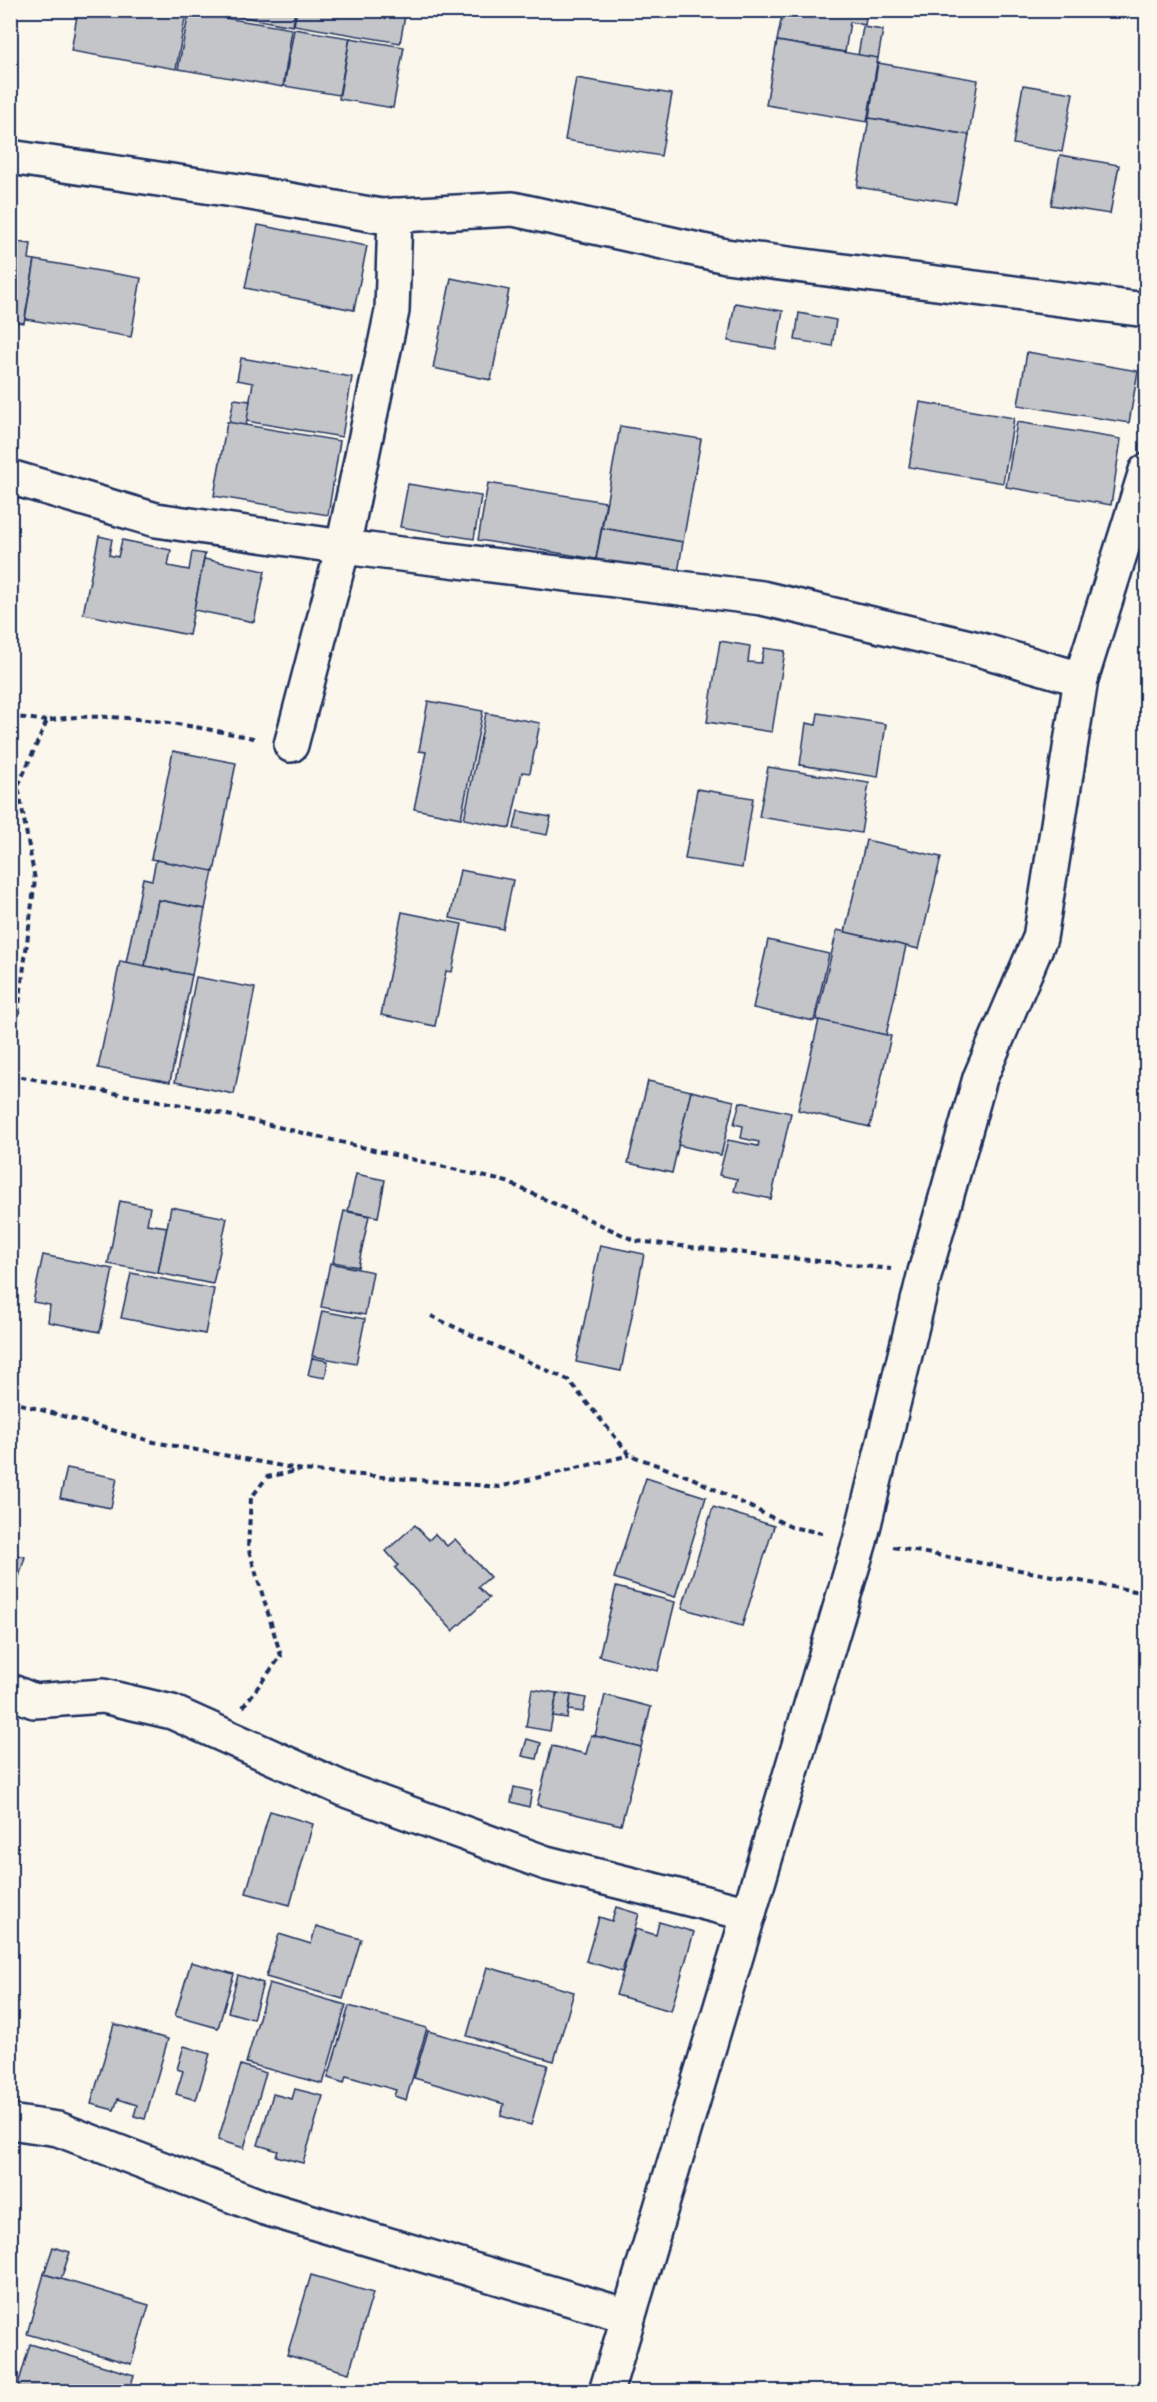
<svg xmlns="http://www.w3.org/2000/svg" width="1157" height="2402" font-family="Mynerve,sans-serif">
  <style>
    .building { fill: #c3c5c9; stroke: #1b2f5e; stroke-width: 1.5 }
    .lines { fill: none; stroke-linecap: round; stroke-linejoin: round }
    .minor-casing { stroke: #1b2f5e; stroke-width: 38 }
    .path { stroke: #1b2f5e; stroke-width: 4; stroke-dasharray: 6 4.5; stroke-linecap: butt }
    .minor { stroke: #fbf7ec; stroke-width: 33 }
  </style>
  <rect width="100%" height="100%" fill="#fbf7ec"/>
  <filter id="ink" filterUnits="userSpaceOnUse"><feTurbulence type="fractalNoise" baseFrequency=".0167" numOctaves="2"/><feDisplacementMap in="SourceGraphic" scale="12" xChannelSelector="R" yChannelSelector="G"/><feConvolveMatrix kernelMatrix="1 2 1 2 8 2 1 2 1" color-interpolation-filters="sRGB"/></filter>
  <g filter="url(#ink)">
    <g class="building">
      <path d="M78 10H169L186 13 176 69 71 51Z"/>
      <path d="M202 10H295L293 26Z"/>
      <path d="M297 10H406L400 43 294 25Z"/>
      <path d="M783 10H867L865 25 850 22 845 52 777 41Z"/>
      <path d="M189 12 292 29 283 87 178 69Z"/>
      <path d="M863 27 883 30 878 58 858 55Z"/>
      <path d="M294 29 350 38 339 95 284 86Z"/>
      <path d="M350 38 404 47 393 108 339 99Z"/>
      <path d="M777 41 878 58 867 122 766 105Z"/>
      <path d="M878 63 978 80 969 135 869 118Z"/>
      <path d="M576 78 672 94 661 156 565 140Z"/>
      <path d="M1023 85 1073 93 1062 152 1013 144Z"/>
      <path d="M869 118 969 135 956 203 857 187Z"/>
      <path d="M1060 155 1119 165 1110 214 1051 205Z"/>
      <path d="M258 225 367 246 354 310 245 288Z"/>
      <path d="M10 241 31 244 29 259 35 260 24 323 10 321Z"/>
      <path d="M35 260 141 278 131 337 25 319Z"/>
      <path d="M451 278 509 290 491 380 433 368Z"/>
      <path d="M735 303 783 311 776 349 728 341Z"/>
      <path d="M799 313 836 320 832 346 795 340Z"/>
      <path d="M1027 352 1138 371 1129 423 1018 405Z"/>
      <path d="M241 358 352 377 342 437 246 421 253 383 237 380Z"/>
      <path d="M234 399 250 401 246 426 229 423Z"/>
      <path d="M920 402 1014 418 1003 483 909 467Z"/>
      <path d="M227 422 340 441 328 515 214 496Z"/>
      <path d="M1017 422 1121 439 1111 505 1006 487Z"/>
      <path d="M620 426 701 439 683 542 602 528Z"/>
      <path d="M488 483 606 502 596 559 478 540Z"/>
      <path d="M408 484 481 496 474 539 400 527Z"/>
      <path d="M602 528 683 542 678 573 596 559Z"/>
      <path d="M99 536 112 539 109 555 118 557 122 540 171 550 168 566 189 570 192 552 205 554 189 635 83 614Z"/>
      <path d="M204 559 265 571 254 622 194 610Z"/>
      <path d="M720 641 750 646 748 662 761 663 764 648 785 651 772 732 707 722Z"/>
      <path d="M428 701 483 711 461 818 414 809 426 752 419 751Z"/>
      <path d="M486 713 540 723 530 773 522 772 510 828 464 819Z"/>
      <path d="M818 713 886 724 878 777 800 765 806 723 816 725Z"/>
      <path d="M173 751 236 763 214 872 151 859Z"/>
      <path d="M768 767 869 783 861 833 759 817Z"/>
      <path d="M697 789 753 798 742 868 685 859Z"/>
      <path d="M518 811 551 817 547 835 514 829Z"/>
      <path d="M866 840 941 857 919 949 845 932Z"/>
      <path d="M156 860 213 871 205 909 158 900 145 966 126 963 143 878 152 880Z"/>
      <path d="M460 870 513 880 503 929 450 918Z"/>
      <path d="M158 900 205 909 192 975 145 966Z"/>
      <path d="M402 912 462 924 452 972 446 971 435 1026 381 1015Z"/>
      <path d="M837 930 906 946 886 1035 816 1020Z"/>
      <path d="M768 940 829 954 814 1021 753 1008Z"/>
      <path d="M120 961 192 975 170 1082 98 1068Z"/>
      <path d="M196 977 255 988 234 1094 175 1082Z"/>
      <path d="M819 1020 891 1036 870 1127 798 1110Z"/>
      <path d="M648 1081 691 1091 672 1173 628 1163Z"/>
      <path d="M691 1091 734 1101 721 1155 678 1145Z"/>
      <path d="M740 1102 791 1113 771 1199 734 1191 737 1179 719 1175 728 1140 758 1146 759 1142 741 1138 743 1126 734 1124Z"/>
      <path d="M356 1174 385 1180 378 1217 348 1211Z"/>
      <path d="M120 1201 150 1207 147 1224 167 1227 158 1273 108 1264Z"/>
      <path d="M171 1207 227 1218 213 1284 158 1273Z"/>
      <path d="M344 1211 369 1216 358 1267 333 1262Z"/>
      <path d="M600 1245 644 1254 621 1371 576 1362Z"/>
      <path d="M43 1255 113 1269 100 1332 48 1322 50 1305 33 1302Z"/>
      <path d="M330 1263 373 1272 365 1315 321 1307Z"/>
      <path d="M131 1273 214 1289 205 1334 121 1318Z"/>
      <path d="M322 1311 365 1319 356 1364 312 1356Z"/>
      <path d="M312 1358 328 1361 325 1378 308 1375Z"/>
      <path d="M67 1468 117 1478 111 1508 60 1498Z"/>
      <path d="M646 1478 706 1497 675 1597 614 1578Z"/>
      <path d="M713 1507 774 1526 742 1626 682 1608Z"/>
      <path d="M415 1525 429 1540 435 1534 447 1546 455 1539 490 1577 478 1587 489 1598 453 1631 395 1568 398 1565 386 1551Z"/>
      <path d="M10 1553 25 1557 10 1607Z"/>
      <path d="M616 1587 675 1602 658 1671 599 1656Z"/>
      <path d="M532 1689 557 1693 550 1731 526 1727Z"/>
      <path d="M557 1693 571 1695 567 1718 553 1716Z"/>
      <path d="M571 1695 586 1698 583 1712 569 1710Z"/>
      <path d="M605 1695 651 1707 641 1747 595 1736Z"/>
      <path d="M591 1735 641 1747 621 1825 537 1805 552 1746 586 1754Z"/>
      <path d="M527 1739 541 1743 537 1759 522 1756Z"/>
      <path d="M514 1787 532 1791 529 1807 511 1802Z"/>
      <path d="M270 1811 313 1824 290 1905 246 1893Z"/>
      <path d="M616 1907 639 1914 622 1972 586 1961 599 1917 612 1921Z"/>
      <path d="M659 1922 694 1932 671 2011 616 1995 636 1929 656 1935Z"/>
      <path d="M316 1926 361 1939 343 1999 266 1977 279 1934 311 1944Z"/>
      <path d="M191 1962 234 1974 218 2028 175 2016Z"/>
      <path d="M487 1967 574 1992 554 2061 467 2036Z"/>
      <path d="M238 1975 263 1983 253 2019 228 2012Z"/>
      <path d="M269 1983 346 2005 323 2084 246 2063Z"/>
      <path d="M349 2006 427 2028 406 2100 394 2096 396 2090 346 2076 344 2083 328 2078Z"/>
      <path d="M114 2024 168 2039 145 2119 134 2116 137 2105 118 2099 114 2110 91 2104Z"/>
      <path d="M428 2031 548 2065 531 2125 501 2116 504 2104 414 2078Z"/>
      <path d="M184 2046 210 2054 196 2100 176 2094 183 2071 177 2069Z"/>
      <path d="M241 2065 266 2073 244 2148 218 2140Z"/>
      <path d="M295 2089 323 2096 303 2163 276 2156 278 2151 258 2145 273 2094 292 2099Z"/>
      <path d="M53 2247 70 2252 61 2279 44 2274Z"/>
      <path d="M44 2274 149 2305 131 2364 27 2334Z"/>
      <path d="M311 2275 373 2293 349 2373 287 2355Z"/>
      <path d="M30 2344 134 2375 129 2392H16Z"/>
    </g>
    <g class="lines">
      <g class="minor-casing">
        <g id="minor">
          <path d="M10 157 239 191 381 216 513 209 726 256 1146 310"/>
          <path d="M10 477 156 520 343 547 762 598 978 649 1081 679"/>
          <path d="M291 745 343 547 392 311 395 215"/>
          <path d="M10 1691 34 1701 103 1696 172 1712 348 1791 546 1863 749 1914"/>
          <path d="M10 2122 58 2129 265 2208 628 2316"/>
          <path d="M606 2392 860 1541 925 1272 980 1078 1040 938 1081 679 1146 471"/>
        </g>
      </g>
      <g class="path">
        <path d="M10 716 47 721"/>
        <path d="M10 1075 199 1108 507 1182 636 1241 891 1269"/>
        <path d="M10 1076 35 880 18 786 47 721C105 708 198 727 258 739"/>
        <path d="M431 1316 568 1380 630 1455 692 1478 791 1527 827 1534"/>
        <path d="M10 1401 154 1442 303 1470 499 1487 630 1455"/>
        <path d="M893 1547 1146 1593"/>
        <path d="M243 1707 281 1656 248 1547 251 1498 267 1477 301 1470"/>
      </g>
      <use href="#minor" class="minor"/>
    </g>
  </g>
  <rect width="1157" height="2402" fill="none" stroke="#fbf7ec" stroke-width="36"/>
  <rect x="18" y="18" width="1121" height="2366" fill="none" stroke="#1b2f5e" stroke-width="2" filter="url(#ink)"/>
</svg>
